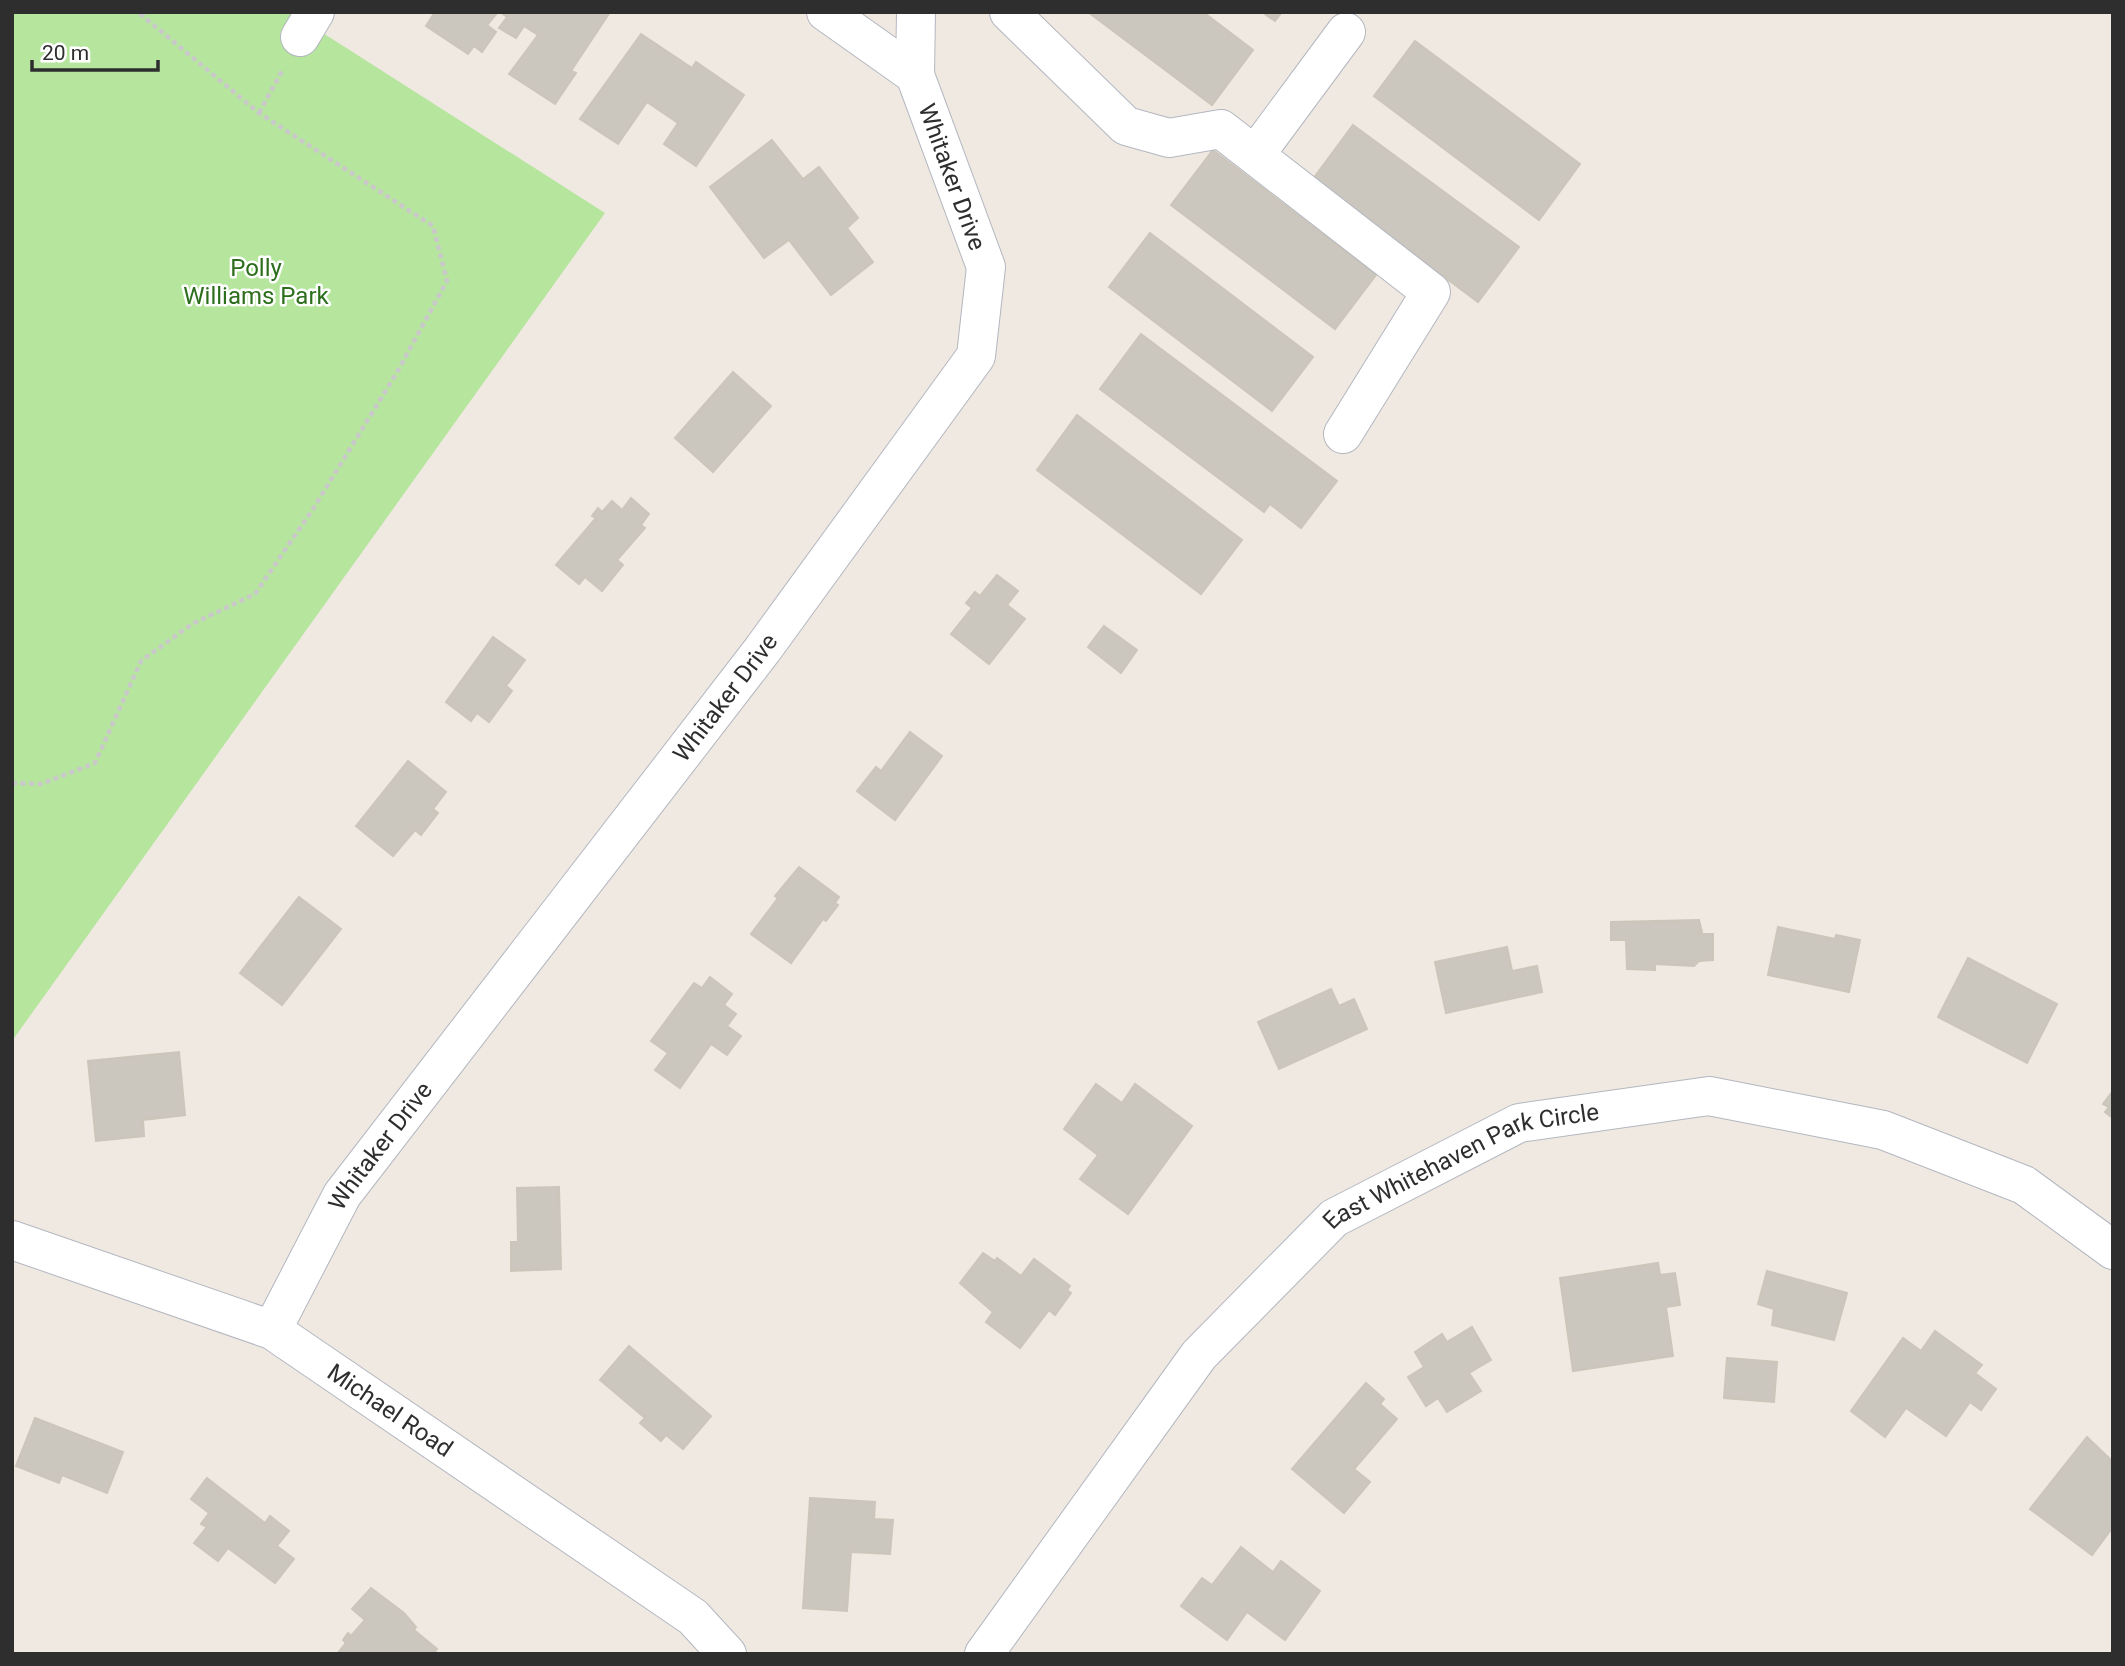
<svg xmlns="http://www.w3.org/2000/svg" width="2125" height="1666" font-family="Roboto,sans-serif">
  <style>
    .green { fill: #b6e59e }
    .building { fill: #cbc7bf; stroke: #cbc5ba; stroke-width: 2 }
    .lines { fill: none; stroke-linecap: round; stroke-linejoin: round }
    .minor-casing { stroke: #b4b7c1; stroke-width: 40 }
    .path { stroke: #c9c9c9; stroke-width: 4.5; stroke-dasharray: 5 3.5; stroke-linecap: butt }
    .minor { stroke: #fff; stroke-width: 38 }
    .labels { text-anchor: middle; stroke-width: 5; stroke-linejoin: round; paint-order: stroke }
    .street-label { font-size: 24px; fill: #2e2e2e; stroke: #fff }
    .park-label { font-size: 24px; fill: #2c6e1b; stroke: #fff }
  </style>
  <rect width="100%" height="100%" fill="#efe9e1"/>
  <path class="green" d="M12 12H290L605 213 12 1041Z"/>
  <g class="building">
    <path d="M435 12H498L487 25 496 32 482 52 474 46 468 54 426 26Z"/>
    <path d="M500 12H610L571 71 576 73 555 104 509 74 538 35 524 26 516 38 499 28 507 17Z"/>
    <path d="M1088 12H1203L1253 50 1212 105Z"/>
    <path d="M1262 12H1282L1275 21Z"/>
    <path d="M641 34 692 68 696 62 744 95 696 166 664 144 678 123 647 102 618 144 580 119Z"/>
    <path d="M1415 41 1580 164 1539 220 1374 96Z"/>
    <path d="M1353 125 1519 247 1478 302 1313 179Z"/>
    <path d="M772 140 803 179 819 167 858 218 847 228 873 262 831 295 789 240 764 258 710 187Z"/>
    <path d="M1213 150 1376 275 1335 329 1171 205Z"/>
    <path d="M1150 233 1313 357 1272 411 1109 287Z"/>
    <path d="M1141 334 1337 481 1301 528 1270 504 1264 512 1100 389Z"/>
    <path d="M733 372 771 406 713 472 675 438Z"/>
    <path d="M1077 415 1242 540 1201 594 1037 470Z"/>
    <path d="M631 498 649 514 641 525 645 528 617 560 623 565 602 591 585 577 579 584 556 565 596 518 592 516 598 508 602 512 612 501 622 510Z"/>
    <path d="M997 575 1018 591 1007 605 1025 619 989 664 951 634 972 608 966 603 975 592 980 596Z"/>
    <path d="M1104 626 1137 650 1121 673 1088 647Z"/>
    <path d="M493 637 525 660 506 686 512 691 489 722 477 713 471 721 446 702Z"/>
    <path d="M910 732 942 756 895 820 857 791 876 767 881 771Z"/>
    <path d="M408 761 446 792 433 809 438 813 421 835 415 830 393 856 356 826Z"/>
    <path d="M799 867 839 897 835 903 838 905 826 921 823 919 791 963 751 934 778 898 775 896Z"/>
    <path d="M299 897 341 929 282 1005 240 973Z"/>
    <path d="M1699 920 1702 932 1698 934H1713V960L1699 961 1694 966 1655 964V970L1627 969 1626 940H1611V922Z"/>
    <path d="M1778 927 1835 939 1836 935 1860 940 1849 992 1768 975Z"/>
    <path d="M1507 947 1512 971 1537 966 1542 992 1446 1013 1435 962Z"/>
    <path d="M1968 958 2057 1004 2027 1063 1938 1017Z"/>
    <path d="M710 977 732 994 724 1005 736 1014 727 1026 741 1036 727 1055 711 1044 680 1088 655 1070 668 1053 651 1041 694 983 702 988Z"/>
    <path d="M1331 989 1339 1006 1354 999 1367 1029 1279 1069 1258 1022Z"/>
    <path d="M179 1052 185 1115 143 1120 144 1136 96 1141 88 1061Z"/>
    <path d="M1096 1084 1122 1103 1135 1084 1192 1126 1128 1214 1080 1179 1098 1155 1064 1129Z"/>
    <path d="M2113 1091V1118L2105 1112 2109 1107 2103 1104Z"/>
    <path d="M559 1187 561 1269 511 1271V1242H518L517 1188Z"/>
    <path d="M983 1253 995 1261 997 1258 1021 1276 1034 1259 1070 1286 1067 1290 1071 1293 1055 1315 1049 1310 1020 1348 986 1322 993 1312 960 1283Z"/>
    <path d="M1658 1263 1660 1275 1675 1273 1680 1305 1666 1307 1673 1356 1573 1371 1560 1278Z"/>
    <path d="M1767 1271 1847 1293 1834 1340 1772 1325 1774 1309 1758 1304Z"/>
    <path d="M1472 1327 1491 1360 1469 1373 1481 1391 1447 1412 1438 1398 1426 1406 1408 1377 1424 1367 1415 1352 1442 1334 1447 1342Z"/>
    <path d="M1935 1331 1982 1365 1975 1373 1996 1389 1981 1410 1970 1402 1946 1436 1906 1408 1885 1437 1851 1411 1903 1338 1921 1351Z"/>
    <path d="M629 1346 711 1416 683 1449 666 1435 661 1441 640 1423 645 1418 600 1380Z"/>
    <path d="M1727 1358 1777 1362 1774 1402 1724 1398Z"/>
    <path d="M1366 1383 1384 1399 1380 1404 1397 1419 1354 1469 1370 1482 1344 1513 1292 1469Z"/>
    <path d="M35 1418 123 1452 107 1493 62 1475 59 1483 16 1466Z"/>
    <path d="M2087 1437 2113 1462V1527L2092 1555 2030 1509Z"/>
    <path d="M207 1478 265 1523 270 1516 289 1531 277 1546 294 1559 275 1583 228 1548 218 1561 194 1543 207 1527 201 1524 209 1513 191 1499Z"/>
    <path d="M810 1498 875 1502 874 1519 893 1520 890 1554 851 1552 847 1611 803 1608Z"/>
    <path d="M1241 1547 1273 1572 1281 1561 1320 1591 1285 1640 1247 1612 1227 1640 1181 1606 1202 1578 1212 1585Z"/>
    <path d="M371 1588 404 1613 416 1627 414 1630 437 1649 433 1654H337L346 1643 343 1640 348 1633 351 1636 365 1620 352 1609Z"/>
  </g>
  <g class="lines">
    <g class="minor-casing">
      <g id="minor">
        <path d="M826 12 915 75"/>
        <path d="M1009 12 1126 126 1169 138 1221 129 1431 292 1343 434"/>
        <path d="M300 37 315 12"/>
        <path d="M1255 155 1346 32"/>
        <path id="s1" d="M12 1240 272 1330 693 1617 727 1654"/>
        <path id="s2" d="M272 1330 342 1195 763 649 976 356 986 267 915 75 916 12"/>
        <path id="s3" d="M984 1654 1199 1355 1334 1218 1519 1123 1709 1096 1883 1130 2024 1185 2113 1250"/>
      </g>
    </g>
    <g class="path">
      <path d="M259 113 282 71"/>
      <path d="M12 783 41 784 95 763 141 661 192 624 255 594 313 509 396 374 447 281 433 226 259 113 138 12"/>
    </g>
    <use href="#minor" class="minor"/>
  </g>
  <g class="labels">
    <g class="street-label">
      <text transform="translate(952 177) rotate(70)" y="8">Whitaker Drive</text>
      <text dy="8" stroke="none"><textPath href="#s2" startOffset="780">Whitaker Drive</textPath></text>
      <text dy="8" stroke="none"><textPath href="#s2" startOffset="214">Whitaker Drive</textPath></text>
      <text dy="8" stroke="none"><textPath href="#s3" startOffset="700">East Whitehaven Park Circle</textPath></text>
      <text dy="8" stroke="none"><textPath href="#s1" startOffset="418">Michael Road</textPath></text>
    </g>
    <g class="park-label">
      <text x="256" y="276">Polly<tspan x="256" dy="28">Williams Park</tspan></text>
    </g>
  </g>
  <rect width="2125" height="1666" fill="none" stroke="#2e2e2e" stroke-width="28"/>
  <path d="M32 60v10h126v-10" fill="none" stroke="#2e2e2e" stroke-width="3.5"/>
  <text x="42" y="60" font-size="21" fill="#2e2e2e" stroke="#ffffff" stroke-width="5" paint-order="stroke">20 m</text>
</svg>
